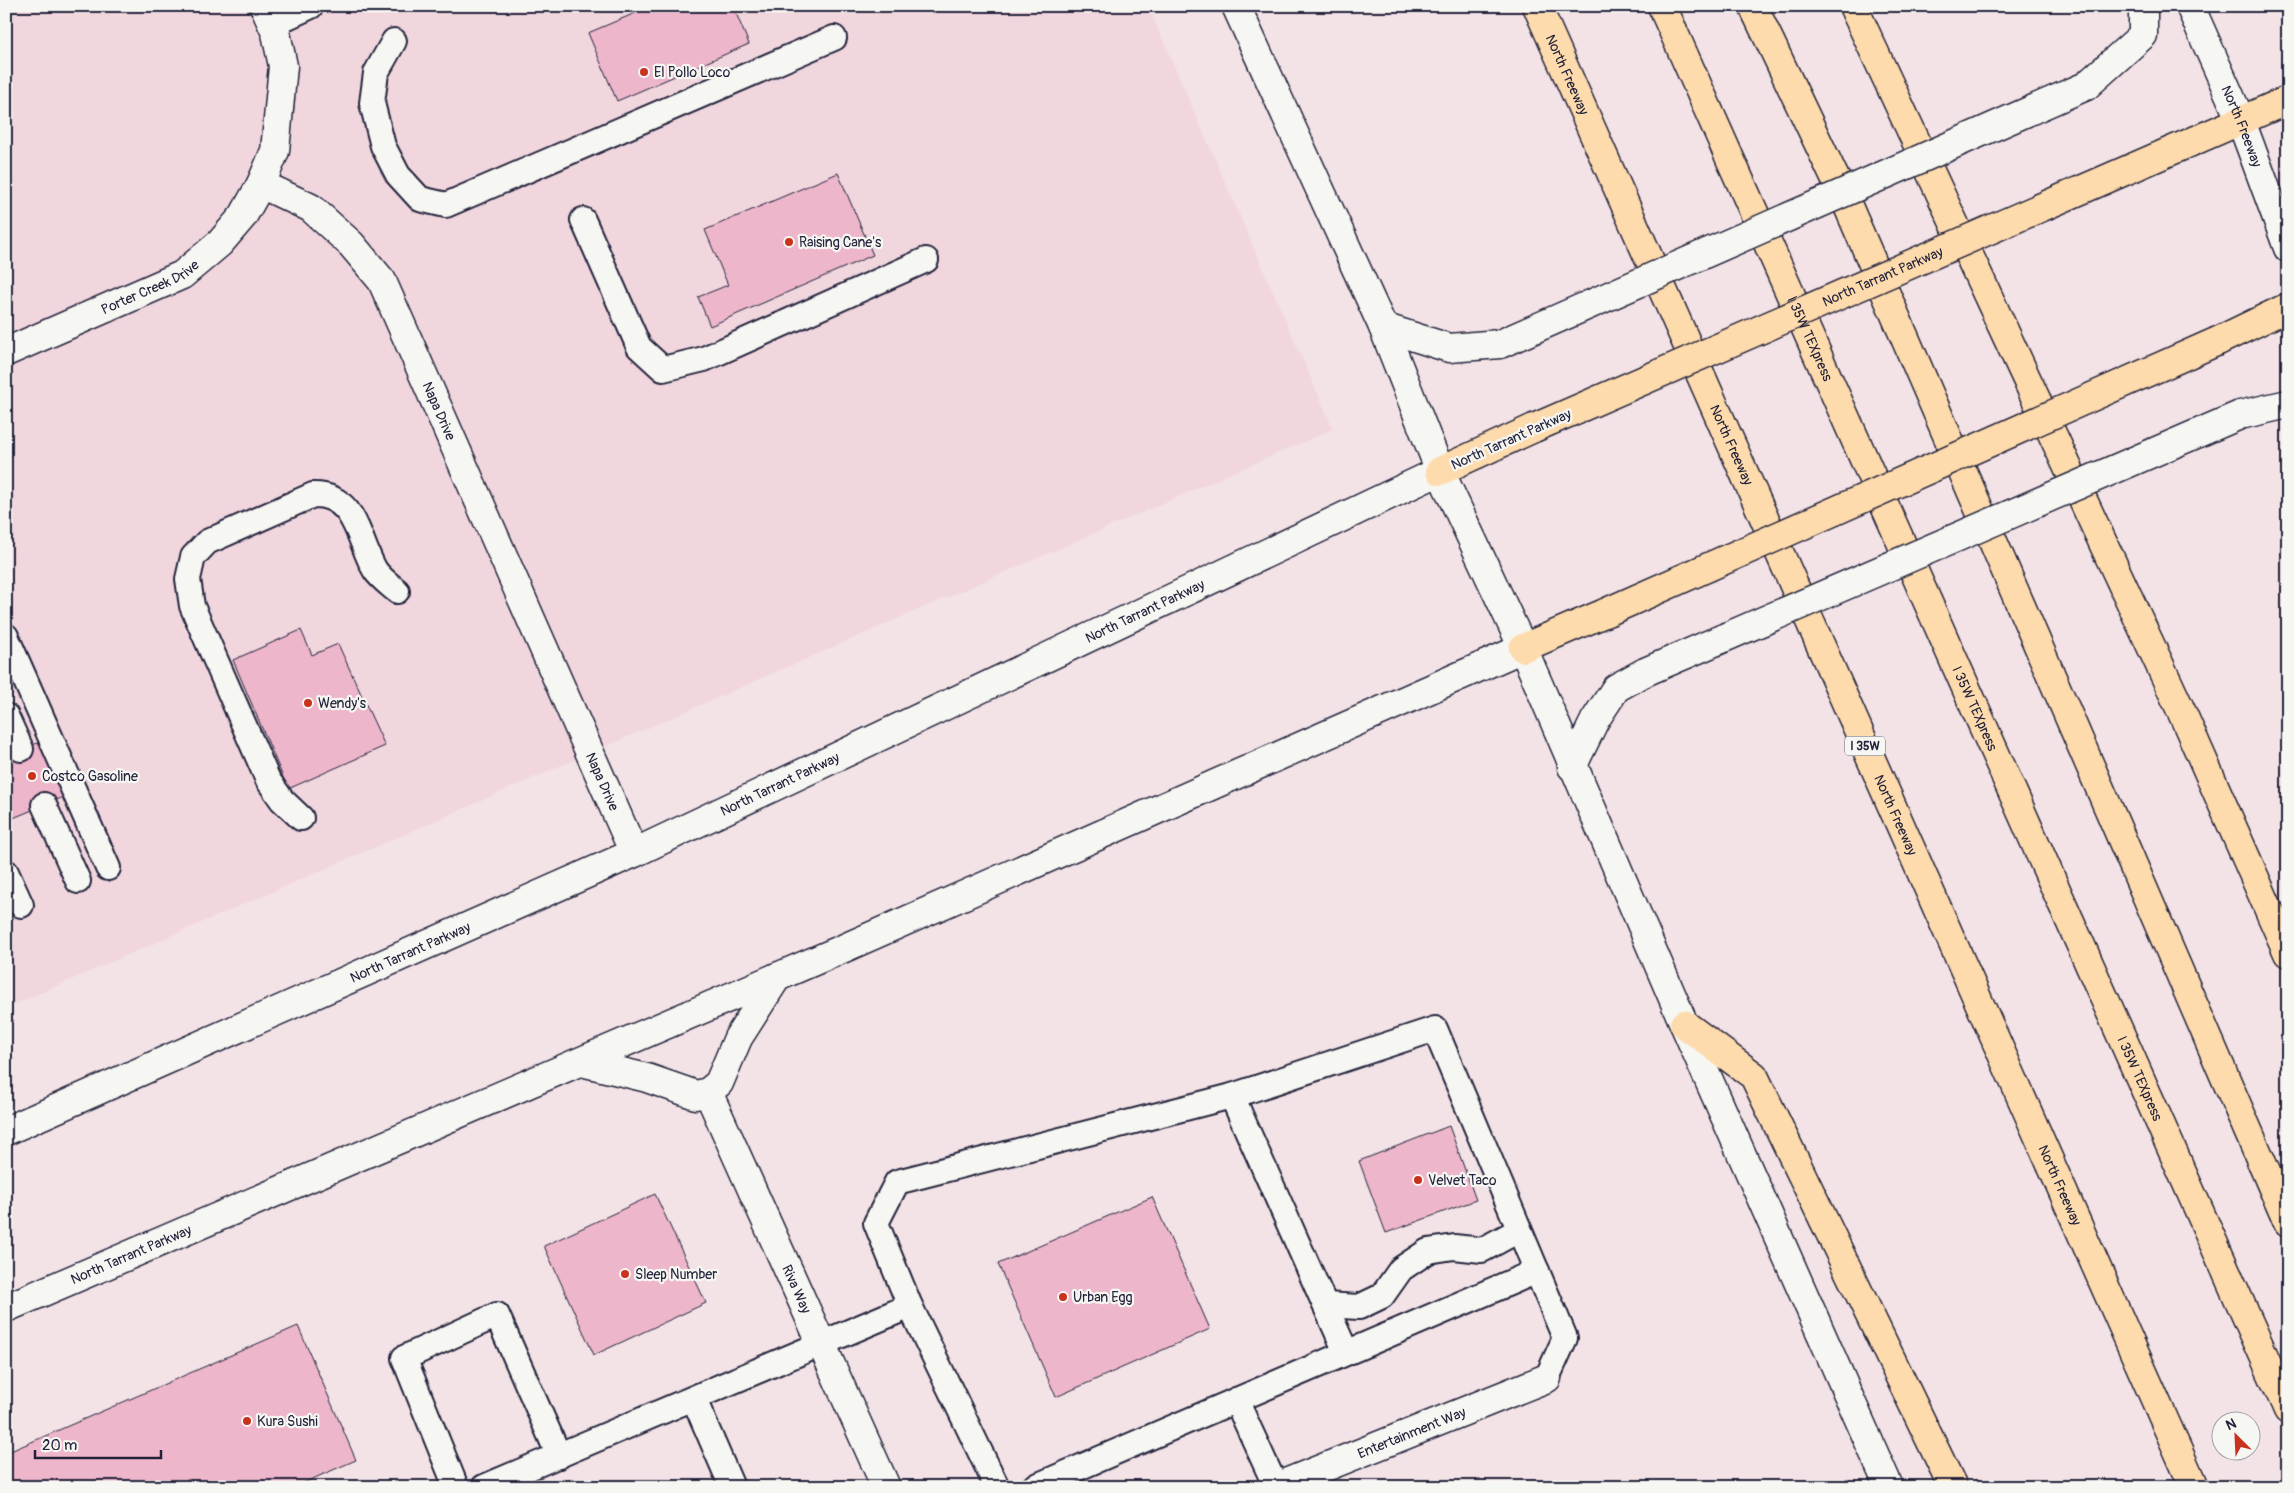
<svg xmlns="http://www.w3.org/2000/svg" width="2294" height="1493" font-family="Pangolin,sans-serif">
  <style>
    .built { fill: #f1d6de }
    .building { fill: #edb6cb; stroke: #22223b }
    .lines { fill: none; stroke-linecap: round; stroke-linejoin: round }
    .service-casing { stroke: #22223b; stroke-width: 28 }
    .minor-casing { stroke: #22223b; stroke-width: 31 }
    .secondary-casing { stroke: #22223b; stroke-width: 31 }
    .primary-casing { stroke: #22223b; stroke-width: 31 }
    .motorway-casing { stroke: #22223b; stroke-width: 31 }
    .service { stroke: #f6f6f2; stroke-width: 24 }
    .minor { stroke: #f6f6f2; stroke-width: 28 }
    .secondary { stroke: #f6f6f2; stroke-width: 28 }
    .primary { stroke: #fedbac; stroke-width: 28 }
    .motorway { stroke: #fedbac; stroke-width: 28 }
    .secondary-bridge-casing { stroke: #22223b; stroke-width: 31; stroke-linecap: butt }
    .primary-bridge-casing { stroke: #22223b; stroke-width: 31; stroke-linecap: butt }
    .secondary-bridge { stroke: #f6f6f2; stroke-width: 28 }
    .primary-bridge { stroke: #fedbac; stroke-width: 28 }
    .poi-dot { fill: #c8321e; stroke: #f6f6f2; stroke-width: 2 }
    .labels { text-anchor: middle; stroke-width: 4.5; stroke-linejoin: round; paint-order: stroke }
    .shield { fill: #f6f6f2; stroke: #626272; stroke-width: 1 }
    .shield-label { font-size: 12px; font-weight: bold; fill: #22223b }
    .poi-label { font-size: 14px; fill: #22223b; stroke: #f6f6f2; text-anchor: start }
    .street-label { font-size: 14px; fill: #22223b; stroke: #f6f6f2 }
  </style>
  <rect width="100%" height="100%" fill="#f3e3e6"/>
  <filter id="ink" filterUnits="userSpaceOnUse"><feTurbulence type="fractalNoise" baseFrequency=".02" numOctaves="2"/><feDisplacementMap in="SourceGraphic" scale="10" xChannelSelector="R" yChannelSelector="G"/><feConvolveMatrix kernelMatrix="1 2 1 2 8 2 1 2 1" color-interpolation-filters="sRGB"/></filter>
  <g filter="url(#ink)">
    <path class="built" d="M6 6H1148L1333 429 6 1008Z"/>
    <g class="building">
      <path d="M652 6H733L749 44 617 101 588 33Z"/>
      <path d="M838 173 873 255 710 326 698 297 728 285 705 230Z"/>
      <path d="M301 630 312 655 338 644 385 746 288 789 233 660Z"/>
      <path d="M42 741 66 796 6 821V756Z"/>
      <path d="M1449 1126 1476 1200 1386 1233 1359 1161Z"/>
      <path d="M655 1194 706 1303 594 1355 544 1246Z"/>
      <path d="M1152 1197 1210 1329 1056 1397 998 1264Z"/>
      <path d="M298 1326 356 1460 294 1487H6V1453Z"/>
    </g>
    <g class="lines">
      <g class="service-casing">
        <g id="service">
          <path d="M272 24 311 6"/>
          <path d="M394 41 376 73 372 103 383 146 398 175 420 199 446 205 834 38"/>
          <path d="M583 220 639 347 663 369 704 359 926 260"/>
          <path d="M6 636 108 868"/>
          <path d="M6 716 21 749"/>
          <path d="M44 805 78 881"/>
          <path d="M301 818 282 800 268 780 192 606 188 579 193 557 207 542 313 495C356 494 358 541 375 570 380 578 390 585 397 591"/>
          <path d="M6 872 21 905"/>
          <path d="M1232 1096 1346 1352"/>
          <path d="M1325 1305 1359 1307 1382 1296 1401 1269 1428 1251 1454 1247 1482 1250 1519 1230"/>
          <path d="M694 1399 732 1487"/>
          <path d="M1236 1400 1276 1487"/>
          <path d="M456 1487 404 1358 497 1315 559 1456"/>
          <path d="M484 1487 910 1306"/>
          <path d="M997 1487 910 1306 876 1223 897 1182 1232 1096 1435 1029 1565 1338 1547 1378"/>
          <path d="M1034 1487 1537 1271"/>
        </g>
      </g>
      <g class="minor-casing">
        <g id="minor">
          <path id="s1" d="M264 6 276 33 283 66 275 151 261 184 311 208 351 244 382 281 634 853"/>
          <path id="s2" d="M6 352 182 275 220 243 243 216 261 184"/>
          <path d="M581 1062 647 1078 696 1095 708 1092 719 1083 738 1038 777 977"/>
          <path id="s3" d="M708 1092 886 1487"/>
          <path id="s4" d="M1276 1487 1547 1378"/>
        </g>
      </g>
      <g class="secondary-casing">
        <g id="secondary">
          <path d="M1236 6 1383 327 1440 471 1523 648 1684 1024 1889 1487"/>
          <path id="s5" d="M2190 6 2241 121 2288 248"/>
          <path d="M2086 86 2143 35V6"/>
          <path d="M1383 327 1449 348 1500 344"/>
          <path d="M2240 415 2288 404"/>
          <path d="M1572 767 1595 720 1616 688 1645 672"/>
          <path id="s6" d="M6 1131 634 853 1440 471"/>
          <path id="s7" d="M6 1308 833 953 1523 648"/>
        </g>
      </g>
      <g class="primary-casing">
        <g id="primary">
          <path d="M2134 167 2288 100"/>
          <path d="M2218 341 2288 307"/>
          <path d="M1440 471 1534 428"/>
          <path d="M1523 648 1607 612"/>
        </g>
      </g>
      <g class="motorway-casing">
        <g id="motorway">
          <path id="s8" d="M1537 6 2194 1487"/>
          <path id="s9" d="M1662 6 2288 1410"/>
          <path d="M1753 6 1844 197 2288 1223"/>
          <path d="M1853 6 2184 717 2288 953"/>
          <path d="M1684 1024 1754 1076 1953 1487"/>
        </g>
      </g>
      <use href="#service" class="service"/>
      <use href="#minor" class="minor"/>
      <use href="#secondary" class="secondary"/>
      <use href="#primary" class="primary"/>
      <use href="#motorway" class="motorway"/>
      <g class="secondary-bridge-casing">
        <g id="secondary-bridge">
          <path d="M1500 344 2086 86"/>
          <path d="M1645 672 2240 415"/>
        </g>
      </g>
      <g class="primary-bridge-casing">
        <g id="primary-bridge">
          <path id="s10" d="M1534 428 2134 167"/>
          <path d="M1607 612 2218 341"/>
        </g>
      </g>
      <use href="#secondary-bridge" class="secondary-bridge"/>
      <use href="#primary-bridge" class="primary-bridge"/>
    </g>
  </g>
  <g class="poi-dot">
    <circle cx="644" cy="72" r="5"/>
    <circle cx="789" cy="242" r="5"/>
    <circle cx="308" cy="703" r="5"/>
    <circle cx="32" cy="776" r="5"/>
    <circle cx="1418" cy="1180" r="5"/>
    <circle cx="625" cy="1274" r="5"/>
    <circle cx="1063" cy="1297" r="5"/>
    <circle cx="247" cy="1421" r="5"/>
  </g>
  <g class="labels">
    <rect class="shield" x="1845" y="736.5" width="40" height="19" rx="4"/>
    <g class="shield-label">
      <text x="1865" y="750">I 35W</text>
    </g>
    <g class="poi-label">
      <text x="654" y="77">El Pollo Loco</text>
      <text x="799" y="247">Raising Cane's</text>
      <text x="318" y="708">Wendy's</text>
      <text x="42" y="781">Costco Gasoline</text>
      <text x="1428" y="1185">Velvet Taco</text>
      <text x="635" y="1279">Sleep Number</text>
      <text x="1073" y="1302">Urban Egg</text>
      <text x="257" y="1426">Kura Sushi</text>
    </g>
    <g class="street-label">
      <text dy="5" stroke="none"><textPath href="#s8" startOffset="75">North Freeway</textPath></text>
      <text dy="5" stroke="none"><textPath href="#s5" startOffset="131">North Freeway</textPath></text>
      <text dy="5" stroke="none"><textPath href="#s10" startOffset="380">North Tarrant Parkway</textPath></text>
      <text dy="5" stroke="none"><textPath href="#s2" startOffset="158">Porter Creek Drive</textPath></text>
      <text dy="5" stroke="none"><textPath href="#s9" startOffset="364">I 35W TEXpress</textPath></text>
      <text dy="5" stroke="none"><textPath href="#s1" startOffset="484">Napa Drive</textPath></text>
      <text transform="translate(1511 439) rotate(-24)" y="5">North Tarrant Parkway</text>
      <text dy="5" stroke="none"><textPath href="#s8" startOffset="480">North Freeway</textPath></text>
      <text dy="5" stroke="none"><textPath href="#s6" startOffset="1252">North Tarrant Parkway</textPath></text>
      <text dy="5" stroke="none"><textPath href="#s9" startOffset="769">I 35W TEXpress</textPath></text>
      <text dy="5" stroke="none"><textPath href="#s1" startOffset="889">Napa Drive</textPath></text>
      <text dy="5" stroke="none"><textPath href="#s6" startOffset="848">North Tarrant Parkway</textPath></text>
      <text dy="5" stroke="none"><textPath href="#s8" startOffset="885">North Freeway</textPath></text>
      <text dy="5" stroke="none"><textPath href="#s6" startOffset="442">North Tarrant Parkway</textPath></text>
      <text dy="5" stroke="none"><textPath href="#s9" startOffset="1174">I 35W TEXpress</textPath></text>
      <text dy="5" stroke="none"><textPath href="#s8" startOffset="1290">North Freeway</textPath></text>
      <text dy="5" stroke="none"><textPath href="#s7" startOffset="136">North Tarrant Parkway</textPath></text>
      <text dy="5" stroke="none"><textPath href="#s3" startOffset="216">Riva Way</textPath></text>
      <text dy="5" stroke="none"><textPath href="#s4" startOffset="146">Entertainment Way</textPath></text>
    </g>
  </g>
  <rect width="2294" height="1493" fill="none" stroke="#f6f6f2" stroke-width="25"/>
  <rect x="12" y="12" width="2269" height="1468" fill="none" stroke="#22223b" stroke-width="2" filter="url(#ink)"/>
  <g transform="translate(2236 1436) rotate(336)"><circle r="24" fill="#f6f6f2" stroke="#a1a1a9"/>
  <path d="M0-4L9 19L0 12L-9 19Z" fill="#c8321e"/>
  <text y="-8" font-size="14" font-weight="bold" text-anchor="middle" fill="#22223b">N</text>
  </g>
  <path d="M35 1450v8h126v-8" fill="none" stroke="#22223b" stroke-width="2.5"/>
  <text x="42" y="1450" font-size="15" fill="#22223b" stroke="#f6f6f2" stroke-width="4" paint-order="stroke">20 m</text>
</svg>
